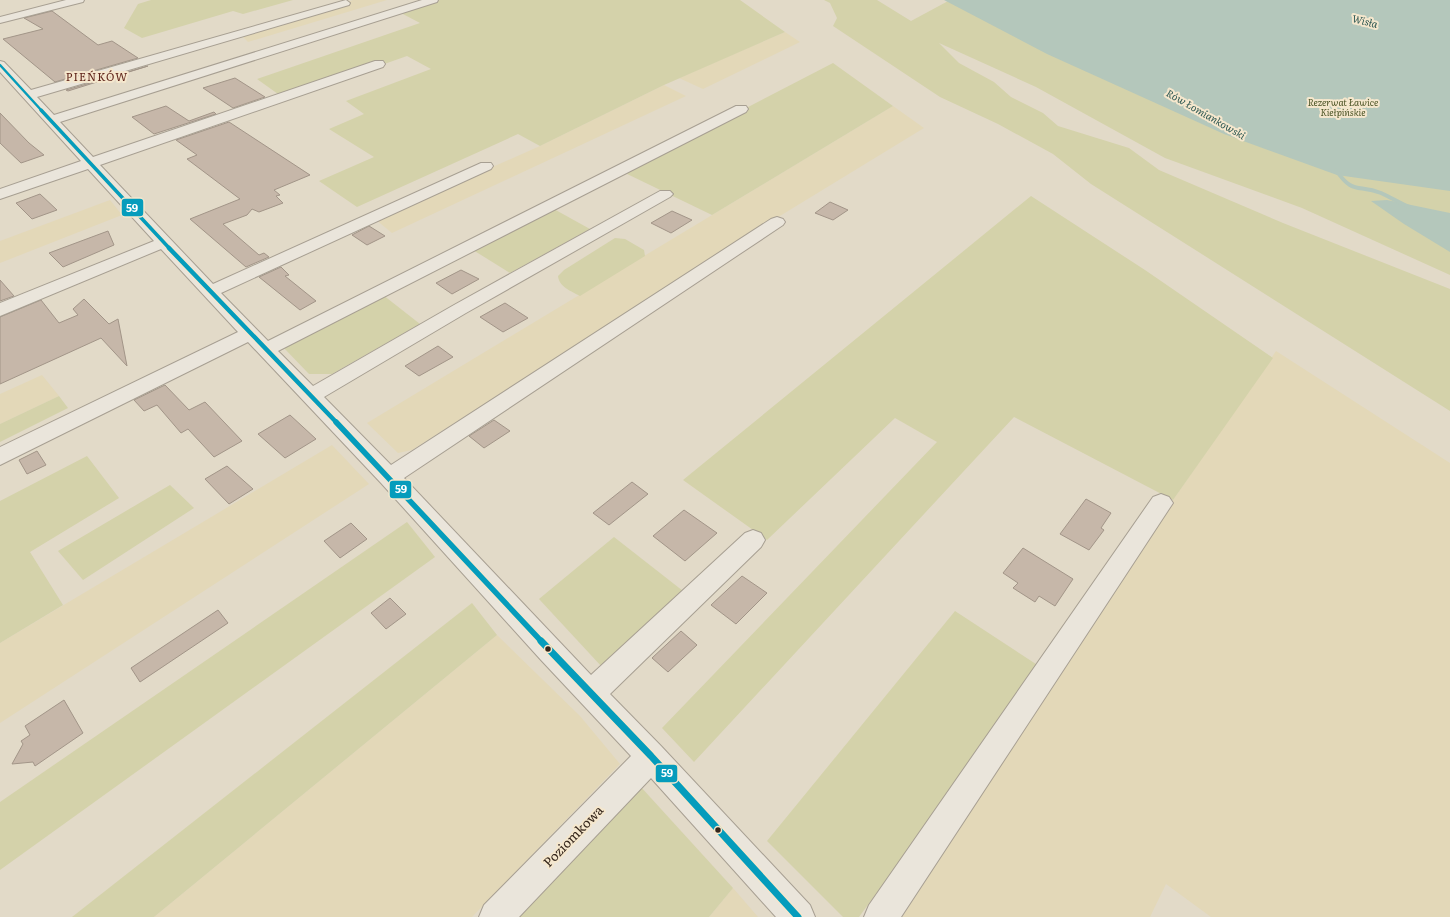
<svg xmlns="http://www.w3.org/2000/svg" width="1450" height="917" font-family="Literata,serif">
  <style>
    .farmland { fill: #e3d8b8 }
    .green { fill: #d4d2aa }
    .water { fill: #b4c7bb }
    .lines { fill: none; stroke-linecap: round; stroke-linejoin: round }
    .stream { stroke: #b4c7bb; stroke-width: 4 }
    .building { fill: #c6b7a9; stroke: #a29588 }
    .minor-casing { stroke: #a79f92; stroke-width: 2 }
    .minor { fill: #eae5db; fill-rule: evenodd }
    .bus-1-far4-casing { stroke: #f5e7cd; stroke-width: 4 }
    .bus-1-far3-casing { stroke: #f5e7cd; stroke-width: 5.5 }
    .bus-1-far2-casing { stroke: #f5e7cd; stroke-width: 7 }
    .bus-1-far1-casing { stroke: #f5e7cd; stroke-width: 8 }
    .bus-1-casing { stroke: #f5e7cd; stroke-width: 10 }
    .bus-1-far4 { stroke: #059cbc; stroke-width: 2.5 }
    .bus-1-far3 { stroke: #059cbc; stroke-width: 3.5 }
    .bus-1-far2 { stroke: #059cbc; stroke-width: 4.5 }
    .bus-1-far1 { stroke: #059cbc; stroke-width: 5.5 }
    .bus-1 { stroke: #059cbc; stroke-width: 7 }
    .bus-dot { fill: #35261b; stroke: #f5e7cd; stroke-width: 1.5 }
    .labels { text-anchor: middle; stroke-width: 4; stroke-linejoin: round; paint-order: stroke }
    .far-park-label { font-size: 9px; font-style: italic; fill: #485122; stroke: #f5e7cd }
    .far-water-label { font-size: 10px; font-style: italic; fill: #2a5550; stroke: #f5e7cd }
    .far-quarter-label { font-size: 11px; letter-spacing: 1px; fill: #61261b; stroke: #f5e7cd }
    .near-street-label { font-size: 13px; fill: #35261b; stroke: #f5e7cd }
    .line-badge { stroke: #f5e7cd; stroke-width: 1.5 }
    .badge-label { font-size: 11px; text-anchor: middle; font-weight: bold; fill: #fff }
  </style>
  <rect width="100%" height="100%" fill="#e2dac8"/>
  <g class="farmland">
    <path d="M353 0H387L248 42 239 33Z"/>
    <path d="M785 32 800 42 703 89 679 78Z"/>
    <path d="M664 85 686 96 392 233 375 219 540 146Z"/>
    <path d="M893 106 924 128 775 219 412 450 398 453 367 423Z"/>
    <path d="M110 200 122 215 0 263V241Z"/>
    <path d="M1276 351 1450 463V917H1211L1166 884 1150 917H902L1173 500Z"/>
    <path d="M42 375 59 396 0 424V394Z"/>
    <path d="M332 445 369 484 0 723V643Z"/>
    <path d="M497 635 580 716 620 764 472 917H154Z"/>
    <path d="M733 888 758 917H709Z"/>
  </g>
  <g class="green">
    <path d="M151 0H293L243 14 233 11 142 38 124 28 138 4Z"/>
    <path d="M440 0H740L785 32 664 85 540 146 518 134 357 207 319 181 374 157 329 129 364 114 346 101 431 69 407 56 285 99 257 79 420 23 401 13Z"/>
    <path d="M824 0H877L911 21 950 0H1450V275L1302 208 1165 158 1036 87 939 43 959 63 994 82 1011 97 1043 113 1058 126 1129 148 1159 170 1283 223 1450 289V411L1091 184 1053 154 998 124 940 97 833 26 837 18 830 3Z"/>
    <path d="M833 63 893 106 712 215 623 172Z"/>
    <path d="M1031 196 1145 270 1273 358 1173 500 1014 417 694 762 662 728 937 442 895 418 767 540 683 480Z"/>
    <path d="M552 208 590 229 510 273 473 250Z"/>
    <path d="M615 238 625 239 644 250 645 256 580 296C571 291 559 287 558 276L564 270Z"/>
    <path d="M383 295 420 324 332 374H309L283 347Z"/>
    <path d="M59 396 68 408 0 442V424Z"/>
    <path d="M87 456 119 498 30 552 63 605 0 643V501Z"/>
    <path d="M170 485 194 508 83 580 58 551Z"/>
    <path d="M407 522 435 557 0 870V802Z"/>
    <path d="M614 537 683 591 602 667 539 599Z"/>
    <path d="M472 603 497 635 154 917H72Z"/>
    <path d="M955 611 1042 668 859 917H843L767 841Z"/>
    <path d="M640 786 733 888 709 917H516Z"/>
  </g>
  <g class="water">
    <path d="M944 0H1450V191L1337 175 1224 134 1047 54Z"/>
    <path d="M1387 200 1450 213V252L1404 224 1371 201Z"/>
  </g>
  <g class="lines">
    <path class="stream" d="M1336 170C1353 195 1357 184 1381 193 1390 197 1400 203 1409 207"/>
  </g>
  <g class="building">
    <path d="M52 11 98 45 112 41 138 58 55 82 3 39 43 29 24 18Z"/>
    <path d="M148 66 68 91 66 90Z"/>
    <path d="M235 78 265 97 233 108 203 88Z"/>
    <path d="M166 106 189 121 214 112 216 114 154 134 132 117Z"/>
    <path d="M0 113 29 143 44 155 21 163 0 143Z"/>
    <path d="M229 122 310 175 274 190 280 195 276 196 283 203 259 212 252 209 247 215 223 224 259 255 264 253 269 257 246 267 190 219 240 199 187 159 197 155 176 140Z"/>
    <path d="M40 194 57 210 32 219 16 203Z"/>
    <path d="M830 202 848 210 833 220 815 213Z"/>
    <path d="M672 211 692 220 671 233 651 223Z"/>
    <path d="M369 226 385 236 367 245 352 235Z"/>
    <path d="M108 231 114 245 63 267 49 253Z"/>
    <path d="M281 267 289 275 285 276 316 301 300 310 259 277Z"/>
    <path d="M461 270 479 279 452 294 436 283Z"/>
    <path d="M0 280 14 296 0 301Z"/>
    <path d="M84 299 109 324 118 319 127 366 101 338 0 384V317L41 300 59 323 78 315 73 309Z"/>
    <path d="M505 303 528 318 503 332 480 317Z"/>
    <path d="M438 346 453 357 419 376 405 366Z"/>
    <path d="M165 385 189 410 205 402 242 441 214 457 188 429 181 433 157 405 144 411 134 400Z"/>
    <path d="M290 415 316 439 285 458 258 434Z"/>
    <path d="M494 420 510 431 484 448 469 436Z"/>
    <path d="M37 451 46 465 27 474 19 460Z"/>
    <path d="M227 466 253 489 229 504 205 479Z"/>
    <path d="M632 482 648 494 609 525 593 513Z"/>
    <path d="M1086 499 1111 513 1101 528 1104 530 1089 550 1060 534Z"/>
    <path d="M684 510 717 533 685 561 653 536Z"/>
    <path d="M351 523 367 539 340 558 324 541Z"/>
    <path d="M1023 548 1073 579 1055 606 1039 596 1035 602 1013 588 1018 583 1003 573Z"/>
    <path d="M742 576 767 593 736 624 711 605Z"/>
    <path d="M390 598 406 614 386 629 371 613Z"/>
    <path d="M218 610 228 623 140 682 131 668Z"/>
    <path d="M681 631 697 645 668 672 652 658Z"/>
    <path d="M64 700 83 733 35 766 33 762 12 764 23 744 21 741 30 735 25 726Z"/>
  </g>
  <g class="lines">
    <g class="minor-casing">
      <g id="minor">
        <path d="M66 0H84L83 2 0 23V17Z"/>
        <path d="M346 0 350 3 349 5 37 97 54 115 422 0H438L437 2 60 122 93 157 375 61H383L385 64 383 67 100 165 213 284 481 163H491L493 166 491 169 221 293 268 341 736 106H746L748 109 746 112 278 351 313 386 454 305 660 191H670L673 194 670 197 466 313 324 397 391 465 771 219 777 217 783 219 785 222 783 225 404 478 591 675 745 533 753 530 761 533 765 540 761 547 610 694 661 746 810 905 815 917H776L651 778 519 917H479L484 905 631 756 541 660 381 483 248 342 0 465V447L238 332 161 249 0 316V303L154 241 88 169 0 199V189L81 161 0 72V61L4 62 31 90Z"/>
        <path d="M1161 494 1169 497 1173 503 1169 509 901 917H864L869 905 1153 497Z"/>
      </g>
    </g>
    <use href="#minor" class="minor"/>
    <g class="bus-1-far4-casing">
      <path id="bus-1-far4" d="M0 65 42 111"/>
    </g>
    <g class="bus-1-far3-casing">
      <path id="bus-1-far3" d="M41 110 170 249"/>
    </g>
    <g class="bus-1-far2-casing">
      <path id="bus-1-far2" d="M169 248 337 423"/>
    </g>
    <g class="bus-1-far1-casing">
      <path id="bus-1-far1" d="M336 422 542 642"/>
    </g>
    <g class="bus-1-casing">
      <path id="bus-1" d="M541 641 651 756 798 917"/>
    </g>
    <use href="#bus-1-far4" class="bus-1-far4"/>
    <use href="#bus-1-far3" class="bus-1-far3"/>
    <use href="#bus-1-far2" class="bus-1-far2"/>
    <use href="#bus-1-far1" class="bus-1-far1"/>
    <use href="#bus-1" class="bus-1"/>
  </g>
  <g class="bus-dot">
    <circle cx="548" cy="649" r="3.5"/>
    <circle cx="718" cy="830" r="3.5"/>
  </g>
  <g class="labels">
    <g class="far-park-label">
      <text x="1343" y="106">Rezerwat Ławice<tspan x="1343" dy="10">Kiełpińskie</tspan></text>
    </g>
    <g class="far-water-label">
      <text transform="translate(1365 21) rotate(14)" y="4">Wisła</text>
      <text transform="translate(1206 114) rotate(30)" y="4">Rów Łomiankowski</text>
    </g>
    <g class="far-quarter-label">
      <text x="97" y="81">PIEŃKÓW</text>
    </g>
    <g class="near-street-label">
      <text transform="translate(573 836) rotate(-46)" y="5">Poziomkowa</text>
    </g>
  </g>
  <g class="line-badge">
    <rect x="121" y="198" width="23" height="19" rx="4" fill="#059cbc"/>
    <rect x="389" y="480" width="23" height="19" rx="4" fill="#059cbc"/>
    <rect x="655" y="764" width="23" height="19" rx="4" fill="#059cbc"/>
  </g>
  <g class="badge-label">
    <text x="132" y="212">59</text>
    <text x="401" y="493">59</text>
    <text x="667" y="777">59</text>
  </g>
</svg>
